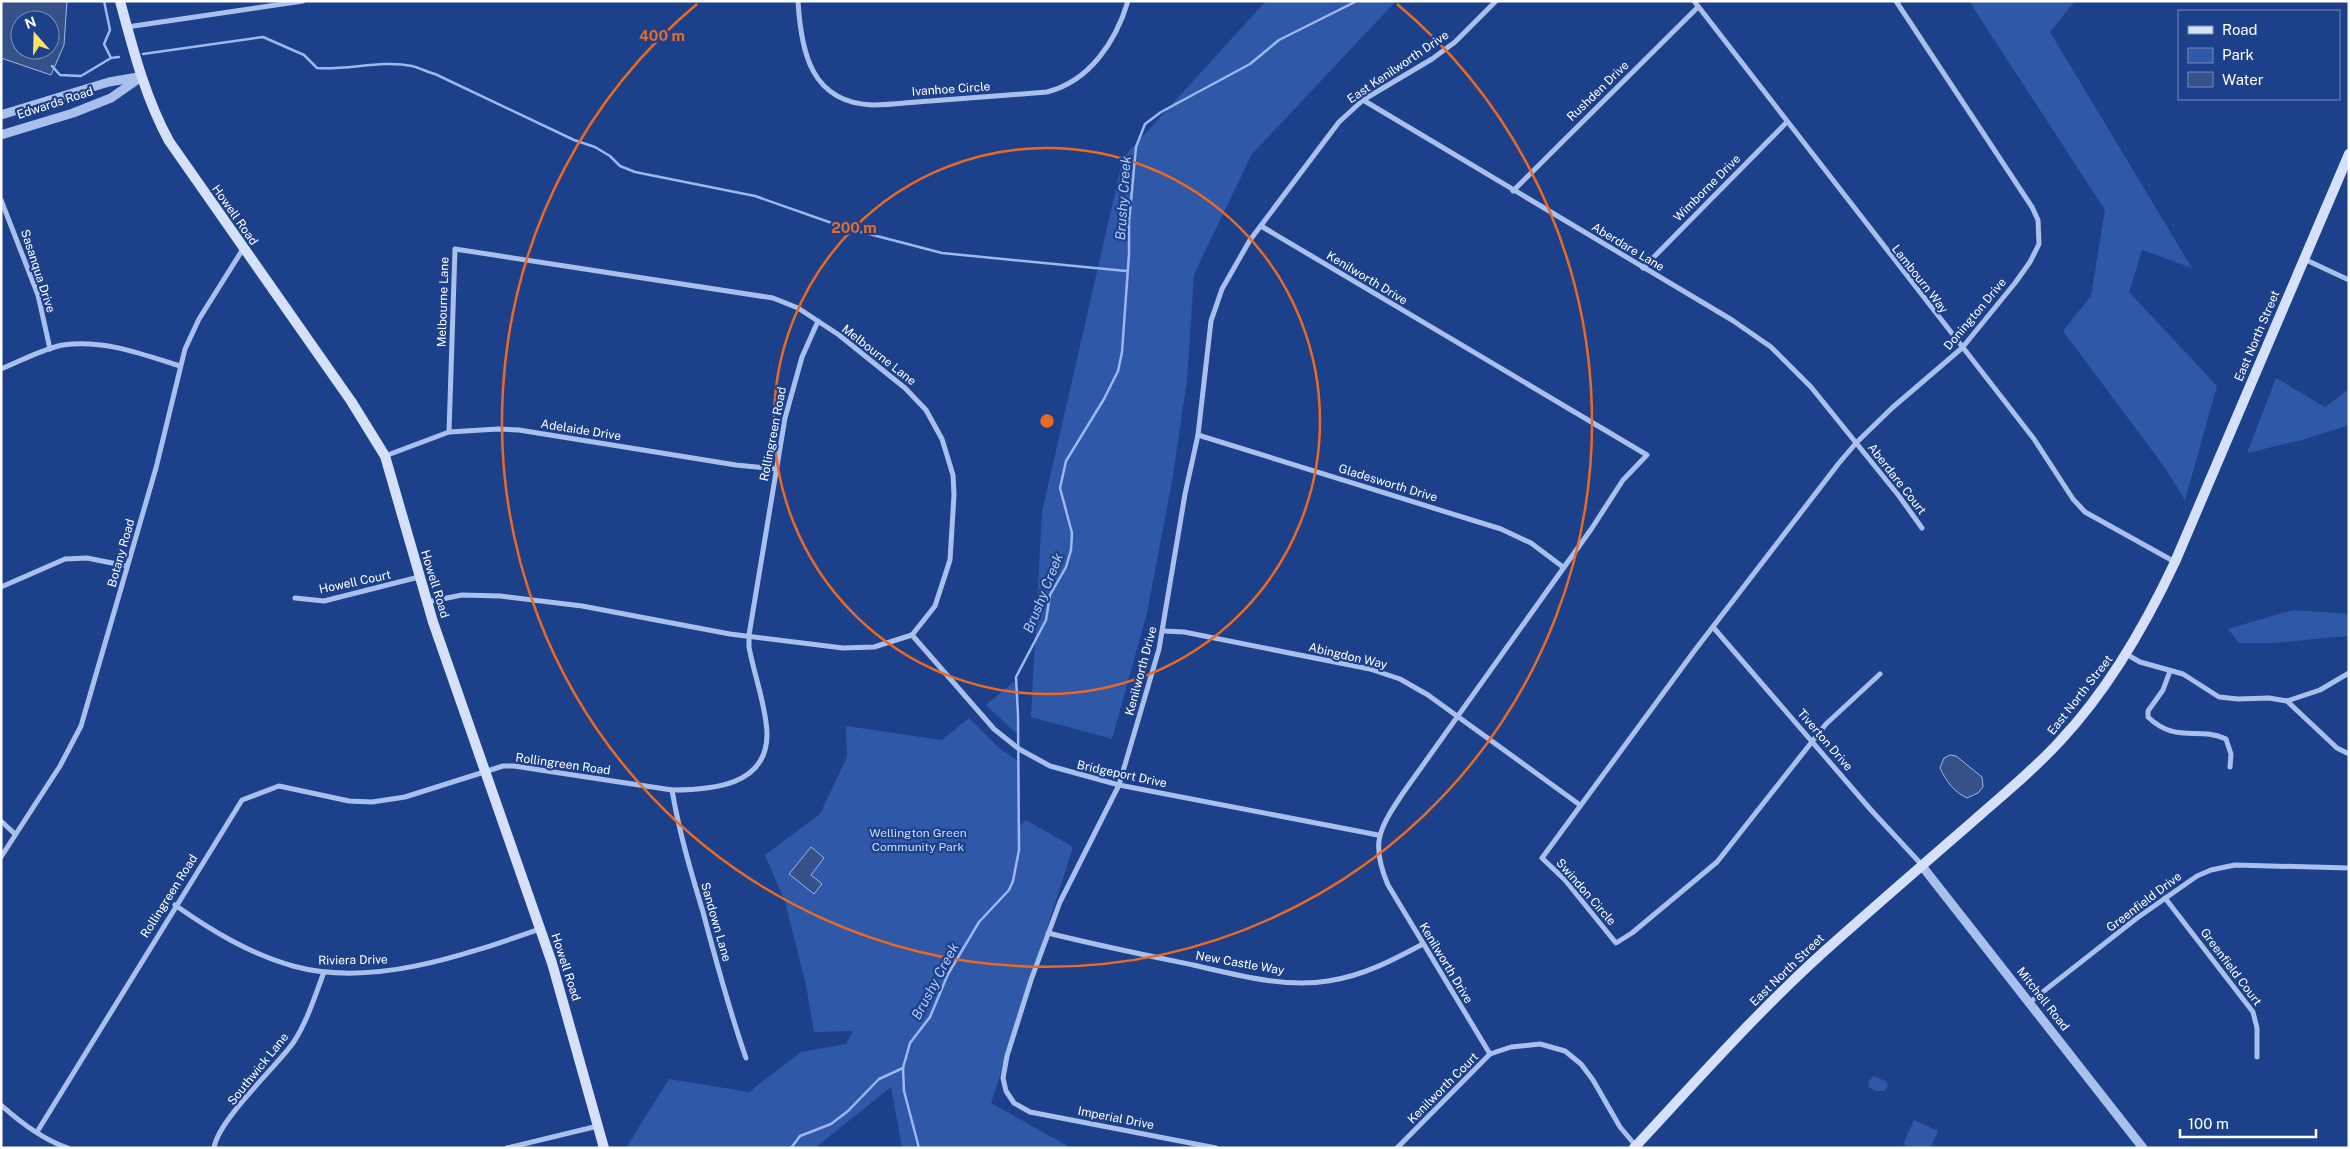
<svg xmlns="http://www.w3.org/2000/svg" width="2350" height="1149" font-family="'Public Sans',sans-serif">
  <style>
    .green { fill: #3058a9 }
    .water { fill: #365088; stroke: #9cb8ee; fill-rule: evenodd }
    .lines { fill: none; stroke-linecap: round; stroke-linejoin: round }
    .stream { stroke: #9cb8ee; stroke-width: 2.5 }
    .minor { stroke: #a9bfec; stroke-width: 5 }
    .tertiary { stroke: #a9bfec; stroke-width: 9 }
    .secondary { stroke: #d5e0f9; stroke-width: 10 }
    .ring { fill: none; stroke: #ea6a24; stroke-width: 2.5 }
    .labels { text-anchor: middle; stroke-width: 4.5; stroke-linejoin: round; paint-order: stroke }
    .street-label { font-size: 12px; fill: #fff; stroke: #1d408b }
    .park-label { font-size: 12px; fill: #cedcf9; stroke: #1d408b }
    .water-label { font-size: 14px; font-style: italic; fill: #b4caf4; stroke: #1d408b }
    .centre { fill: #ea6a24; stroke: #1d408b; stroke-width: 2.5 }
    .ring-label { font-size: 15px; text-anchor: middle; font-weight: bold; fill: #ea6a24; stroke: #1d408b; stroke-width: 4.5; stroke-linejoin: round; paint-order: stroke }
  </style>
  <rect width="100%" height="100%" fill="#1d408b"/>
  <g class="green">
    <path d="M1266 1H1396L1252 154 1194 274 1187 380 1173 476 1147 613 1112 739 1031 717 1042 512 1123 158Z"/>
    <path d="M1969 1H2075L2050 32 2192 268 2142 250 2129 292 2217 386 2185 500 2163 465 2063 331 2091 296 2105 210Z"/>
    <path d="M2276 378 2325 407 2349 389V425L2302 440 2247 453Z"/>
    <path d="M2293 610 2349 614V636L2271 643H2239L2228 629Z"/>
    <path d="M1016 680 1018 735 986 705Z"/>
    <path d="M969 718 999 748 1018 761 1019 827 1026 820 1073 847 991 1103 1071 1148H902L891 1087 815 1148H626L669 1079 749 1092 801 1052 846 1044 853 1031 814 1032 806 985 785 902 765 855 820 814 847 757 846 726 942 740Z"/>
    <path d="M1874 1076 1887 1082 1888 1086 1884 1091H1876L1868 1087 1869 1081Z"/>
    <path d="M1914 1120 1938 1131 1930 1148H1911L1903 1144Z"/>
  </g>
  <g class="water">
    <path d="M1 1H67L64 45 51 75 1 58ZM20 20H50V50H20Z"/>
    <path d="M1950 755 1956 756 1982 777 1983 787 1978 793 1967 798C1954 792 1946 781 1940 768L1944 758Z"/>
    <path d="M811 847 824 858 811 875 822 884 814 894 789 874Z"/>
  </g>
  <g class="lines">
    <g class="stream">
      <path d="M104 1 110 30 104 44 111 58"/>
      <path d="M143 54 263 37 304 55 317 68C349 70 381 60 412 66 420 68 427 72 435 74L574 140 595 147 610 156 620 166 635 172 755 196 846 228 942 253 1126 271"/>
      <path d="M52 66 60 75 81 76 111 58 119 57"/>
      <path d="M791 1148 800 1136 831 1124 848 1111 879 1079 903 1068"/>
      <path d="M919 1148 904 1091 903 1068 910 1043 930 1017 948 974 979 922 1009 890 1013 881 1019 850 1018 715 1016 677 1046 620 1050 595 1066 567 1071 550 1072 533 1060 488 1066 461 1104 399 1118 371 1122 352 1129 254V222L1136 147 1145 124 1161 112 1250 64 1279 40 1357 1"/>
    </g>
    <g class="minor">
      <path d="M798 1C801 52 811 103 873 105 892 105 911 102 930 101 969 98 1008 95 1047 92 1090 81 1116 41 1128 1"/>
      <path d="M1694 1 2034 439 2073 499 2085 512 2175 562"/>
      <path d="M127 27 303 1"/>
      <path d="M1363 100 1732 320 1771 347 1811 387 1899 496 1922 528"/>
      <path d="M1513 191 1698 7"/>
      <path d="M1 200 38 295 50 349"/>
      <path d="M1261 226 1647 455 1623 480 1592 528 1403 793C1379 829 1370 843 1388 885L1490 1054"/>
      <path d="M2304 259 2349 280"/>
      <path d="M1643 268 1787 122"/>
      <path d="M1 369C21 361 42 349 63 345 103 339 142 354 180 366"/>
      <path d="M1198 435 1501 529 1531 543 1563 567"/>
      <path d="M385 456 449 432 498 429 519 430 736 465 776 469"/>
      <path d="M1 587 65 559 87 558 127 566"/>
      <path d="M295 598 324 601 419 577"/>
      <path d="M427 602 462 595 500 596 582 606 730 634 843 648 874 647 912 635 935 606 950 560 954 495 953 475 942 439 926 410 905 388 839 335 798 308 773 298 455 249 449 432"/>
      <path d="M1713 627 1871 810 1922 865"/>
      <path d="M1164 631 1184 632 1370 669 1400 679 1428 695 1580 805"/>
      <path d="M912 635 994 729 1019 749 1050 766 1119 785 1378 835"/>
      <path d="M2126 654 2140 662 2183 674 2219 697 2238 699 2269 698 2287 701 2320 690 2349 673"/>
      <path d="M2170 671 2163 690 2148 711V717C2176 744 2198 726 2226 739L2231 754 2230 767"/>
      <path d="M1880 674 1826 724 1717 862 1632 933 1616 943 1565 880 1542 858 1695 650 1839 463 1856 443 1892 408 1962 348 2015 283 2030 262 2039 244 2038 220 2032 207 1896 1"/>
      <path d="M2287 701 2337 748 2349 754"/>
      <path d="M672 790C679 832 691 872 703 912 716 961 729 1010 746 1058"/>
      <path d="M1 821 15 834"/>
      <path d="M1 857 60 766 81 726 156 468 185 349 199 319 243 249"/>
      <path d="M2165 898 2253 1012 2257 1028V1057"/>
      <path d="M175 905C212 931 250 954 293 966 372 988 465 955 540 929"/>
      <path d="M1048 933C1096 945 1145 955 1193 965 1237 975 1284 988 1328 981 1363 976 1393 960 1423 944"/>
      <path d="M2030 1002 2137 918 2197 876 2211 870 2235 865 2349 868"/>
      <path d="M1 1105C20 1122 44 1140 68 1148"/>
      <path d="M37 1132 242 800 279 786 349 801 372 802 405 797 503 766H514L672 790C711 790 768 786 767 733 766 705 754 675 749 647V635L785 418 802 357 818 321"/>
      <path d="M214 1148C218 1120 276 1067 293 1043 307 1022 315 996 324 972"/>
      <path d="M507 1148 598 1126"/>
      <path d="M1216 1148 1030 1112 1014 1103 1006 1091 1003 1078 1007 1056 1031 980 1060 902 1119 785 1159 649 1185 494 1198 435 1211 321 1222 289 1250 240 1339 122 1363 100 1432 59 1455 42 1496 1"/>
      <path d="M1397 1148 1490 1054 1511 1047 1540 1044 1565 1051 1581 1064 1593 1080 1620 1127 1636 1146"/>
    </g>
    <g class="tertiary">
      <path d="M1 115 109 82 138 77"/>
      <path d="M1 135 73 113 111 98 141 77"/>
      <path d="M1922 866 2143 1148"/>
    </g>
    <g class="secondary">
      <path d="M120 1C133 49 145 97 169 141L351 401 385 456 433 622 552 963 604 1148"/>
      <path d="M1634 1148C1700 1077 1764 1004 1837 940 1881 901 1926 862 1971 823 2001 796 2033 771 2060 741 2109 689 2145 626 2175 562L2349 154"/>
    </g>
  </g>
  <g class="ring">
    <circle cx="1047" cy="421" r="273"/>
    <path d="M1397 4A545 545 0 1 1 697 4"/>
  </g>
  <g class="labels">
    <g class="street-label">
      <text transform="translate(1398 67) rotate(-34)" y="4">East Kenilworth Drive</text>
      <text transform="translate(951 89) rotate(-4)" y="4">Ivanhoe Circle</text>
      <text transform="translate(1598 91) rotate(-44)" y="4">Rushden Drive</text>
      <text transform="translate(55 103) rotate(-18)" y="4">Edwards Road</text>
      <text transform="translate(1707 188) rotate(-45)" y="4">Wimborne Drive</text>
      <text transform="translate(235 215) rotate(55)" y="4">Howell Road</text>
      <text transform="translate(1628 247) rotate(31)" y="4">Aberdare Lane</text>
      <text transform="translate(38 271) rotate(72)" y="4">Sasanqua Drive</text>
      <text transform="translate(1367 278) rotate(31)" y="4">Kenilworth Drive</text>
      <text transform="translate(1920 279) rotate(52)" y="4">Lambourn Way</text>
      <text transform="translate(443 302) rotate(-88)" y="4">Melbourne Lane</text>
      <text transform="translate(1975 314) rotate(-50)" y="4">Donington Drive</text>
      <text transform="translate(2257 336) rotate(-67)" y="4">East North Street</text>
      <text transform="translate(879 355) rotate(38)" y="4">Melbourne Lane</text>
      <text transform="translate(581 430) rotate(9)" y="4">Adelaide Drive</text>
      <text transform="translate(773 434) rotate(-79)" y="4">Rollingreen Road</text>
      <text transform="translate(1897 479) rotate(52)" y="4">Aberdare Court</text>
      <text transform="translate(1388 483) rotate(17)" y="4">Gladesworth Drive</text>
      <text transform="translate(121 553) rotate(-74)" y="4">Botany Road</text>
      <text transform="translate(355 582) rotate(-12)" y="4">Howell Court</text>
      <text transform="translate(435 584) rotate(73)" y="4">Howell Road</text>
      <text transform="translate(1348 656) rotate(13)" y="4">Abingdon Way</text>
      <text transform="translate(1141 671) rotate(-75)" y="4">Kenilworth Drive</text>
      <text transform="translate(2080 695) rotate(-52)" y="4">East North Street</text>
      <text transform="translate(1825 740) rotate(49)" y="4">Tiverton Drive</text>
      <text transform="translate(563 764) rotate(8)" y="4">Rollingreen Road</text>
      <text transform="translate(1122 774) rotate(12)" y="4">Bridgeport Drive</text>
      <text transform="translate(1586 892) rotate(49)" y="4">Swindon Circle</text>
      <text transform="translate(169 896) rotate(-58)" y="4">Rollingreen Road</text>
      <text transform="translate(2144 902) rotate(-37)" y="4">Greenfield Drive</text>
      <text transform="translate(716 922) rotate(74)" y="4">Sandown Lane</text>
      <text transform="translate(353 960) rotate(-1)" y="4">Riviera Drive</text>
      <text transform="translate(1240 963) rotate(10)" y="4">New Castle Way</text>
      <text transform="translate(1446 963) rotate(59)" y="4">Kenilworth Drive</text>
      <text transform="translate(566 967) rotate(72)" y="4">Howell Road</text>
      <text transform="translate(2231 967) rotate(53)" y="4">Greenfield Court</text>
      <text transform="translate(1787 970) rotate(-44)" y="4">East North Street</text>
      <text transform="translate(2043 999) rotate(52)" y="4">Mitchell Road</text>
      <text transform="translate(258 1069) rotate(-51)" y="4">Southwick Lane</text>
      <text transform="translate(1443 1088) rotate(-45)" y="4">Kenilworth Court</text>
      <text transform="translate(1116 1118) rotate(11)" y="4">Imperial Drive</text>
    </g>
    <g class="park-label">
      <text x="918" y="837">Wellington Green<tspan x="918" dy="14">Community Park</tspan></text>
    </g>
    <g class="water-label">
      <text transform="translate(1123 198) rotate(-86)" y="5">Brushy Creek</text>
      <text transform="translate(1043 593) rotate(-68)" y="5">Brushy Creek</text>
      <text transform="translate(935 981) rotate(-62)" y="5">Brushy Creek</text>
    </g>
  </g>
  <circle cx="1047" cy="421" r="8" class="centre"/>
  <g class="ring-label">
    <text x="662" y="41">400 m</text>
    <text x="854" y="233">200 m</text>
  </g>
  <rect width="2350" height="1149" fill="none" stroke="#ffffff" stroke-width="5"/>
  <rect x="2178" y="10" width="162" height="90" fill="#1d408b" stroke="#778cb9"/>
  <rect x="2188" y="26" width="25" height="8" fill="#d5e0f9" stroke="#778cb9"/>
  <text x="2222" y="35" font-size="15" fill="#ffffff">Road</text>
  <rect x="2188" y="48" width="25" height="15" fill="#3058a9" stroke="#778cb9"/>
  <text x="2222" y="60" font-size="15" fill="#ffffff">Park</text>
  <rect x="2188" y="72" width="25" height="15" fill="#365088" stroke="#778cb9"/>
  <text x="2222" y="85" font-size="15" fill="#ffffff">Water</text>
  <g transform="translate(35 35) rotate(340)"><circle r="24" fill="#1d408b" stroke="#778cb9"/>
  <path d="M0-4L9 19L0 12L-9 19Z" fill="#fce267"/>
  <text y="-8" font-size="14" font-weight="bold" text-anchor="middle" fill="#ffffff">N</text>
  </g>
  <path d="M2180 1129v8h136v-8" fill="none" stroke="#ffffff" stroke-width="2.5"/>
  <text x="2188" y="1129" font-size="15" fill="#ffffff" stroke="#1d408b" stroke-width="4" paint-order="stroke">100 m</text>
</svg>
